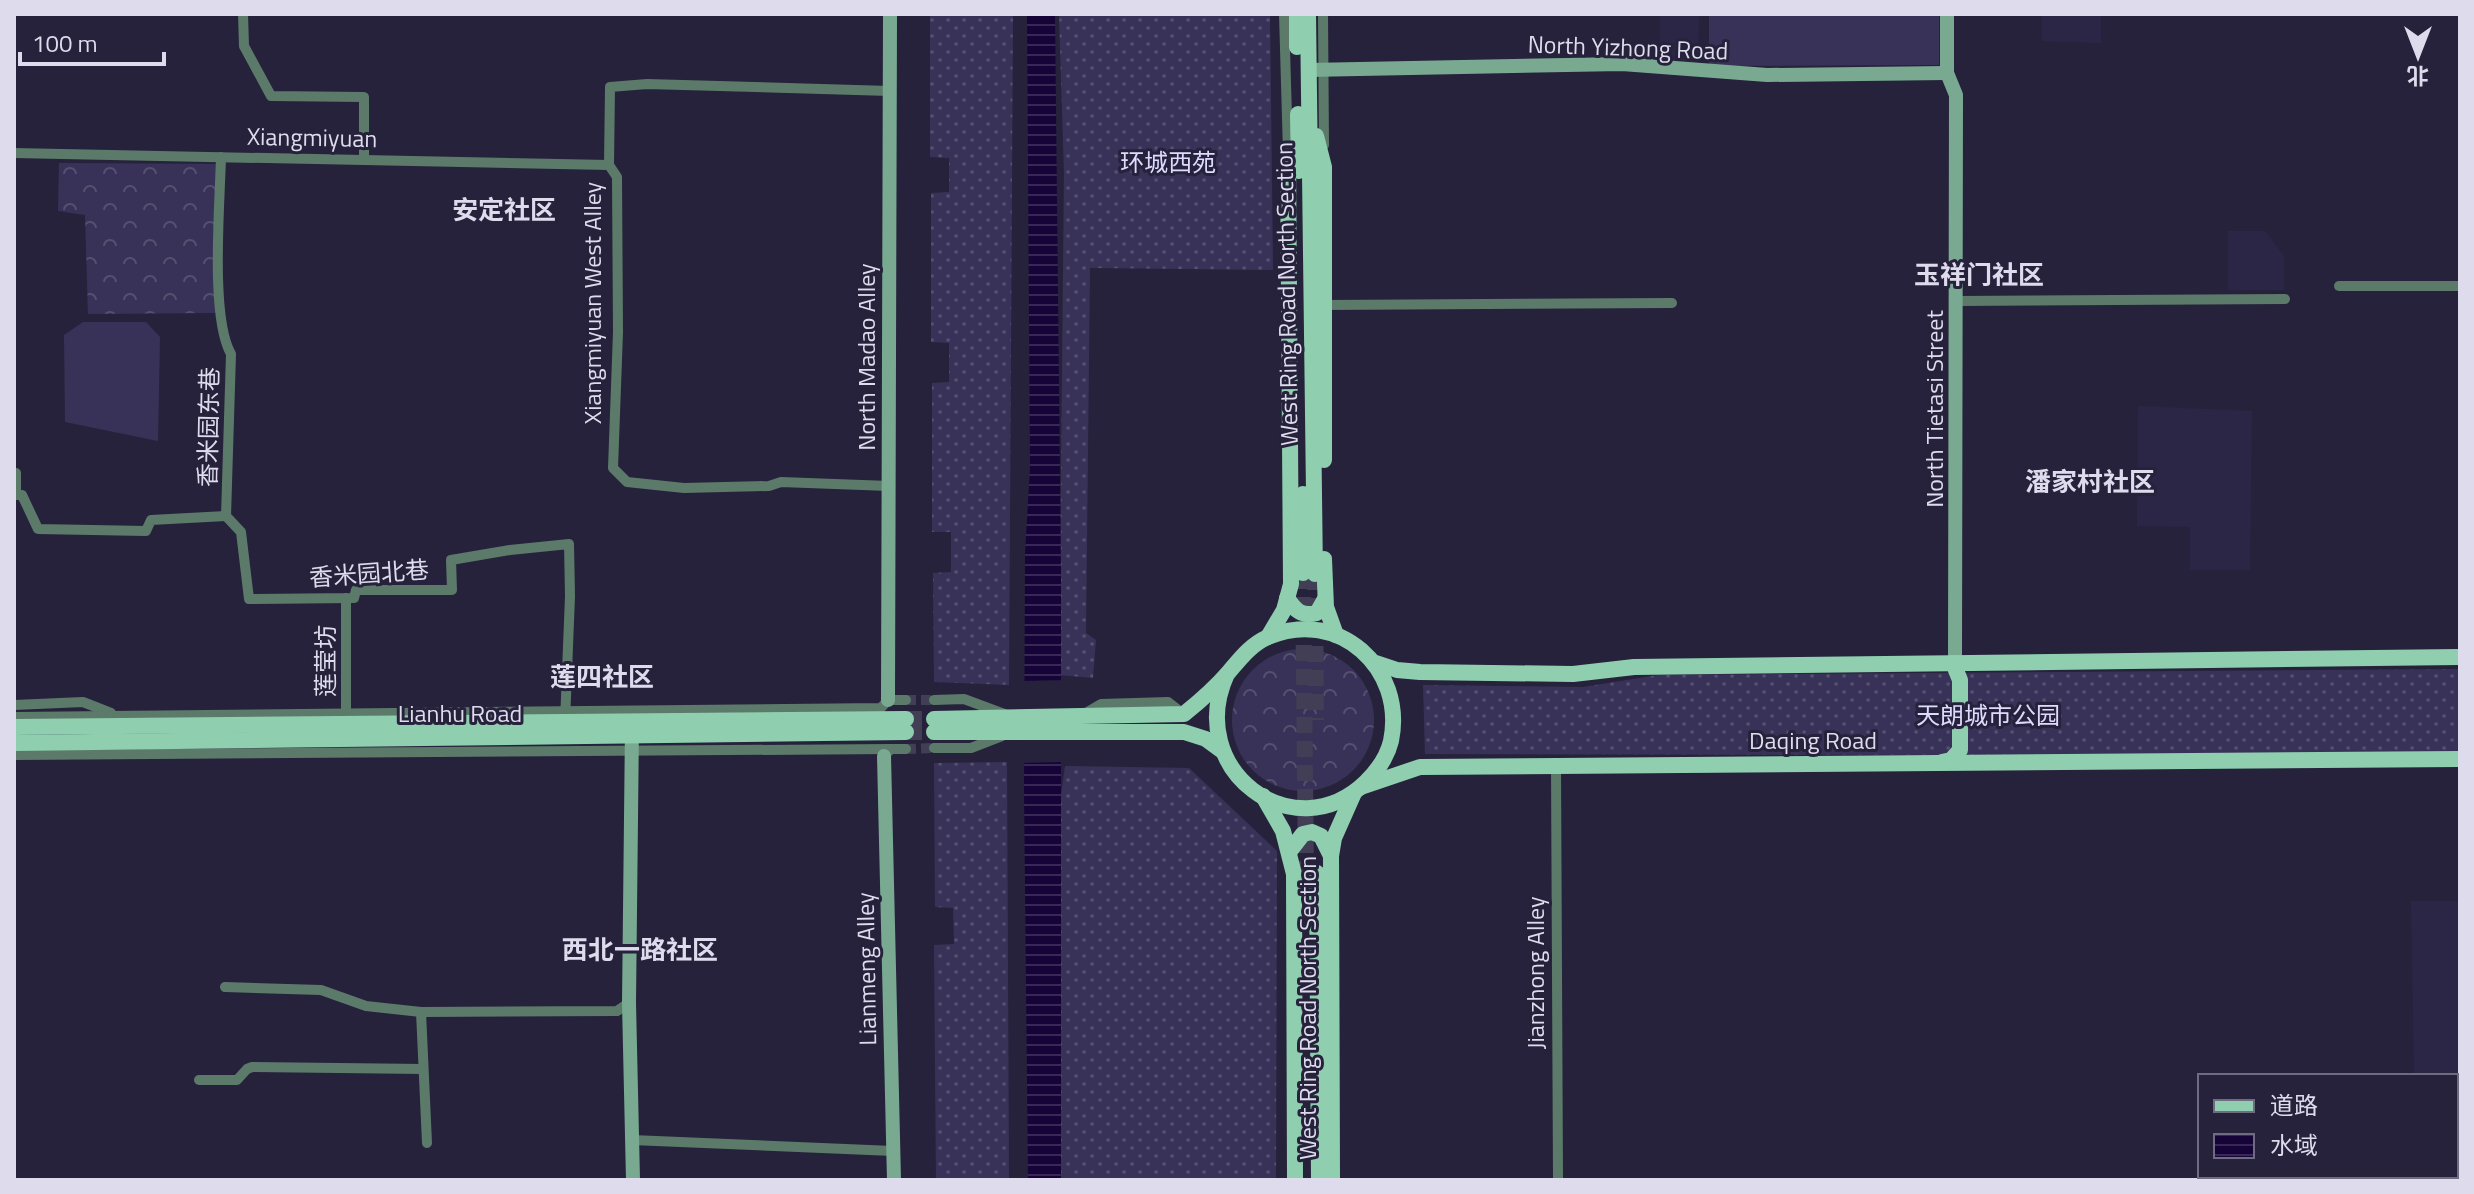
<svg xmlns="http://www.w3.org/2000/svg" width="2474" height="1194" font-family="'Titillium Web','Noto Sans SC',sans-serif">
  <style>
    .built { fill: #2c2646 }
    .grass { fill: url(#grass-dots) }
    .forest { fill: url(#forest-crowns) }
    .pitch { fill: #393258 }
    .water { fill: url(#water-rules) }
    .pier { fill: #26223b }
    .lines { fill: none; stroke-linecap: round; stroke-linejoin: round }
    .street-tunnel { stroke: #413e56; stroke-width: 10; stroke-dasharray: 10 5; stroke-linecap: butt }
    .primary-tunnel { stroke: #413e56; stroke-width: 16; stroke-dasharray: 16 8; stroke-linecap: butt }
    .street { stroke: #5c7a6a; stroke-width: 10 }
    .secondary { stroke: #79aa91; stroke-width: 14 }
    .primary { stroke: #8fcfaf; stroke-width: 16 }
    .labels { text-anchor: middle; stroke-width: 6; stroke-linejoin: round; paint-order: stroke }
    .street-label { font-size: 24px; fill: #dddbec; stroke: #26223b }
    .park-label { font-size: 24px; fill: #dedafe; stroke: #26223b }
    .neighbourhood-label { font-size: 26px; font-weight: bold; fill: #dddbec; stroke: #26223b }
  </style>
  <defs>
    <pattern id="grass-dots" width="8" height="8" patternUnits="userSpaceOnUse" patternTransform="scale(2)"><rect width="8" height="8" fill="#393258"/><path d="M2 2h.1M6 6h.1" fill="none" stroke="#554f70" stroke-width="1.8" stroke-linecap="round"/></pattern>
    <pattern id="forest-crowns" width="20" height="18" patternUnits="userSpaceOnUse" patternTransform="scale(2)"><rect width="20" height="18" fill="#393258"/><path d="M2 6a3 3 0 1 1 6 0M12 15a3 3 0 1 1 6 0" fill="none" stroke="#554f70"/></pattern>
    <pattern id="water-rules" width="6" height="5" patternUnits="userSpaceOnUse" patternTransform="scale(2)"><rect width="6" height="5" fill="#160438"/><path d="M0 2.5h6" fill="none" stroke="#372855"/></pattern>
  </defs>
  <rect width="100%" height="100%" fill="#26223b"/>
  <g class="built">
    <path d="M1660 14H1699L1698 66 1660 65Z"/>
    <path d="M2042 14H2101V43L2042 41Z"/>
    <path d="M2228 231H2265L2284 256V290H2228Z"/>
    <path d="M2138 406 2252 411 2250 570H2190V527L2137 526Z"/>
    <path d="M2411 901H2460V1156H2456V1076H2414Z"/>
  </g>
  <g class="grass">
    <path d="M930 14H1013L1009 685 934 682 933 573 951 572V532H932V383L949 382V343L931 342V193L949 192V158L930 157Z"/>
    <path d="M1059 14H1270L1273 270 1090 268 1086 633 1096 640 1093 678 1059 675 1064 174Z"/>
    <path d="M2460 669V753L1978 759 1959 755 1425 754 1423 685 1583 687 1658 675Z"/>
    <path d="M1007 762 1009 1180H936L934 945 954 944 953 908 935 907 934 763Z"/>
    <path d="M1065 766 1189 768 1277 851 1276 1180H1061V795Z"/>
  </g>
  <g class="forest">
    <path d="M59 163 221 164 217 313 88 314 85 215 58 211Z"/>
    <circle cx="1303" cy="720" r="71"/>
  </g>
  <g class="pitch">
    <path d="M1709 14H1939V65L1709 66Z"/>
    <path d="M83 322H146L160 337 158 441 65 422 64 335Z"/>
  </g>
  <path class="water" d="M1027 14H1055L1061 571V1180H1028L1024 790 1025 553 1030 468Z"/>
  <path class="pier" d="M1065 680V762L1020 763 1021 681Z"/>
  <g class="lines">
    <g class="street-tunnel">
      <path d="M906 700H934"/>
      <path d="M906 749 934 748"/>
    </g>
    <g class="primary-tunnel">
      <path d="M1303 573 1306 874"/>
      <path d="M1315 574 1316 720"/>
      <path d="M906 719H934"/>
      <path d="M906 732H934"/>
    </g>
    <g class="street">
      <path d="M243 14 244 46 271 96 364 97V159"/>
      <path d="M1284 14 1288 152"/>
      <path d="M1323 14 1324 145"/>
      <path d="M14 153 609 165"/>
      <path d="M221 157C220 202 210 318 231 354L226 516 241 532 249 599 354 598 356 590H452L451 560 510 550 569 544 570 596 565 722"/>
      <path d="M2339 286H2460"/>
      <path d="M1958 301 2285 299"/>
      <path d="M1324 305 1672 303"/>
      <path d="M14 473H16V495H22L38 529 146 531 151 520 226 516"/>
      <path d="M889 486 781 482 769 486 684 488 627 482 613 468 618 332 617 177 609 165 610 87 647 84 890 91"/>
      <path d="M346 598V718"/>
      <path d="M934 700 964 699 1007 715"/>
      <path d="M14 705 83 702 111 713"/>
      <path d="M1084 714 1101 704 1168 702 1182 713"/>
      <path d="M14 717 881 708 888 700H906"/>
      <path d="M934 748H971L1002 736"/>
      <path d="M888 752 891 749H906"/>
      <path d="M14 755 891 749"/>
      <path d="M1556 767 1558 1180"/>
      <path d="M225 987 321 990 366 1006 421 1012 617 1011 629 1003"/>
      <path d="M421 1012 427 1143"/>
      <path d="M199 1080H237L247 1069 252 1067 423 1069"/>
      <path d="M632 1140 893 1151"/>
    </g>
    <g class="secondary">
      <path d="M1947 14V73L1956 95 1955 663"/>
      <path d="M1308 70 1622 64 1767 75 1947 73"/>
      <path d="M888 700 890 14"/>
      <path d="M632 726 629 1003 633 1180"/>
      <path d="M884 756 894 1180"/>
    </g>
    <g class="primary">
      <path d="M1297 14V47"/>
      <path d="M1308 14 1315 574"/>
      <path d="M1298 114 1299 171"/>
      <path d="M1316 136 1324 167V460"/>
      <path d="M1303 494V573"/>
      <path d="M1324 559 1326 607 1336 635"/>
      <path d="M1287 598C1295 610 1301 617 1317 613L1325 599"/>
      <path d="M1268 637 1284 610 1291 584 1288 153"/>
      <path d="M1376 663 1397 670 1420 672 1573 674 1634 667 2460 657"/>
      <path d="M934 719 1184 714C1199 702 1215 688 1228 673 1240 659 1250 645 1268 637 1338 607 1406 668 1391 741 1387 758 1378 770 1366 782 1294 852 1183 770 1227 674"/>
      <path d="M14 727 906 719"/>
      <path d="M934 732H1184L1206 739 1221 750"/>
      <path d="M14 743 906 732"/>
      <path d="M1942 762 1951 760 1960 750V680L1953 663"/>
      <path d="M1361 787 1420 767 2460 759"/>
      <path d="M1263 796 1283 831 1294 874 1295 1180"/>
      <path d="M1289 852 1303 834 1312 832 1321 836 1331 856"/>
      <path d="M1317 873 1319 1180"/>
      <path d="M1332 1180 1331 856 1334 838 1354 793"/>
    </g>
  </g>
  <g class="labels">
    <g class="street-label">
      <text transform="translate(1628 48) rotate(2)" y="8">North Yizhong Road</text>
      <text transform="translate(312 138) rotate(1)" y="8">Xiangmiyuan</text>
      <text transform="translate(1287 294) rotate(-91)" y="8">West Ring Road North Section</text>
      <text transform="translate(593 303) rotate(-90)" y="8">Xiangmiyuan West Alley</text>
      <text transform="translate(867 357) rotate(-90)" y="8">North Madao Alley</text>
      <text transform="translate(1935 409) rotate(-90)" y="8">North Tietasi Street</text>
      <text transform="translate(209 427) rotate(-89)" y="8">香米园东巷</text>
      <text transform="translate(369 574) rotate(-4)" y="8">香米园北巷</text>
      <text transform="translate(326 661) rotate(-90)" y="8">莲莹坊</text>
      <text x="460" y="722">Lianhu Road</text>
      <text x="1813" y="749">Daqing Road</text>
      <text transform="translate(867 969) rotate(-91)" y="8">Lianmeng Alley</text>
      <text transform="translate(1536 973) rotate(-90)" y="8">Jianzhong Alley</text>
      <text transform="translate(1308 1008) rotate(-90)" y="8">West Ring Road North Section</text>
    </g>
    <g class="park-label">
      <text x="1168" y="171">环城西苑</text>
      <text x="1988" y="724">天朗城市公园</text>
    </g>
    <g class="neighbourhood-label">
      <text x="504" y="219">安定社区</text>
      <text x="1979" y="284">玉祥门社区</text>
      <text x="2090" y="491">潘家村社区</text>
      <text x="602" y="686">莲四社区</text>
      <text x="640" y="959">西北一路社区</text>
    </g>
  </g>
  <rect width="2474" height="1194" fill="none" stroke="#dddbec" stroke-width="32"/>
  <rect x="2198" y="1074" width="260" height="104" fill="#26223b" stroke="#6f6c82" stroke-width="2"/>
  <rect x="2214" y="1100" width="40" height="12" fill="#8fcfaf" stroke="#6f6c82" stroke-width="2"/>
  <text x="2270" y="1114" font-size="24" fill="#dddbec">道路</text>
  <rect x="2214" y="1134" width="40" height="24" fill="url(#water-rules)" stroke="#6f6c82" stroke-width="2"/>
  <text x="2270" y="1154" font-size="24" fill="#dddbec">水域</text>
  <g transform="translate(2418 56) rotate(180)" stroke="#26223b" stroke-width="6" paint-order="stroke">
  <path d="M0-6L14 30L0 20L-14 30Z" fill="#dddbec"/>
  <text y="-12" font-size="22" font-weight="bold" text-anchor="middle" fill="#dddbec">北</text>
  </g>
  <path d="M20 52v12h144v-12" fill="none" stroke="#dddbec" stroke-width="4"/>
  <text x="32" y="52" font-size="24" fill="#dddbec" stroke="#26223b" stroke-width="6" paint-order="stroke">100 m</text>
</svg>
